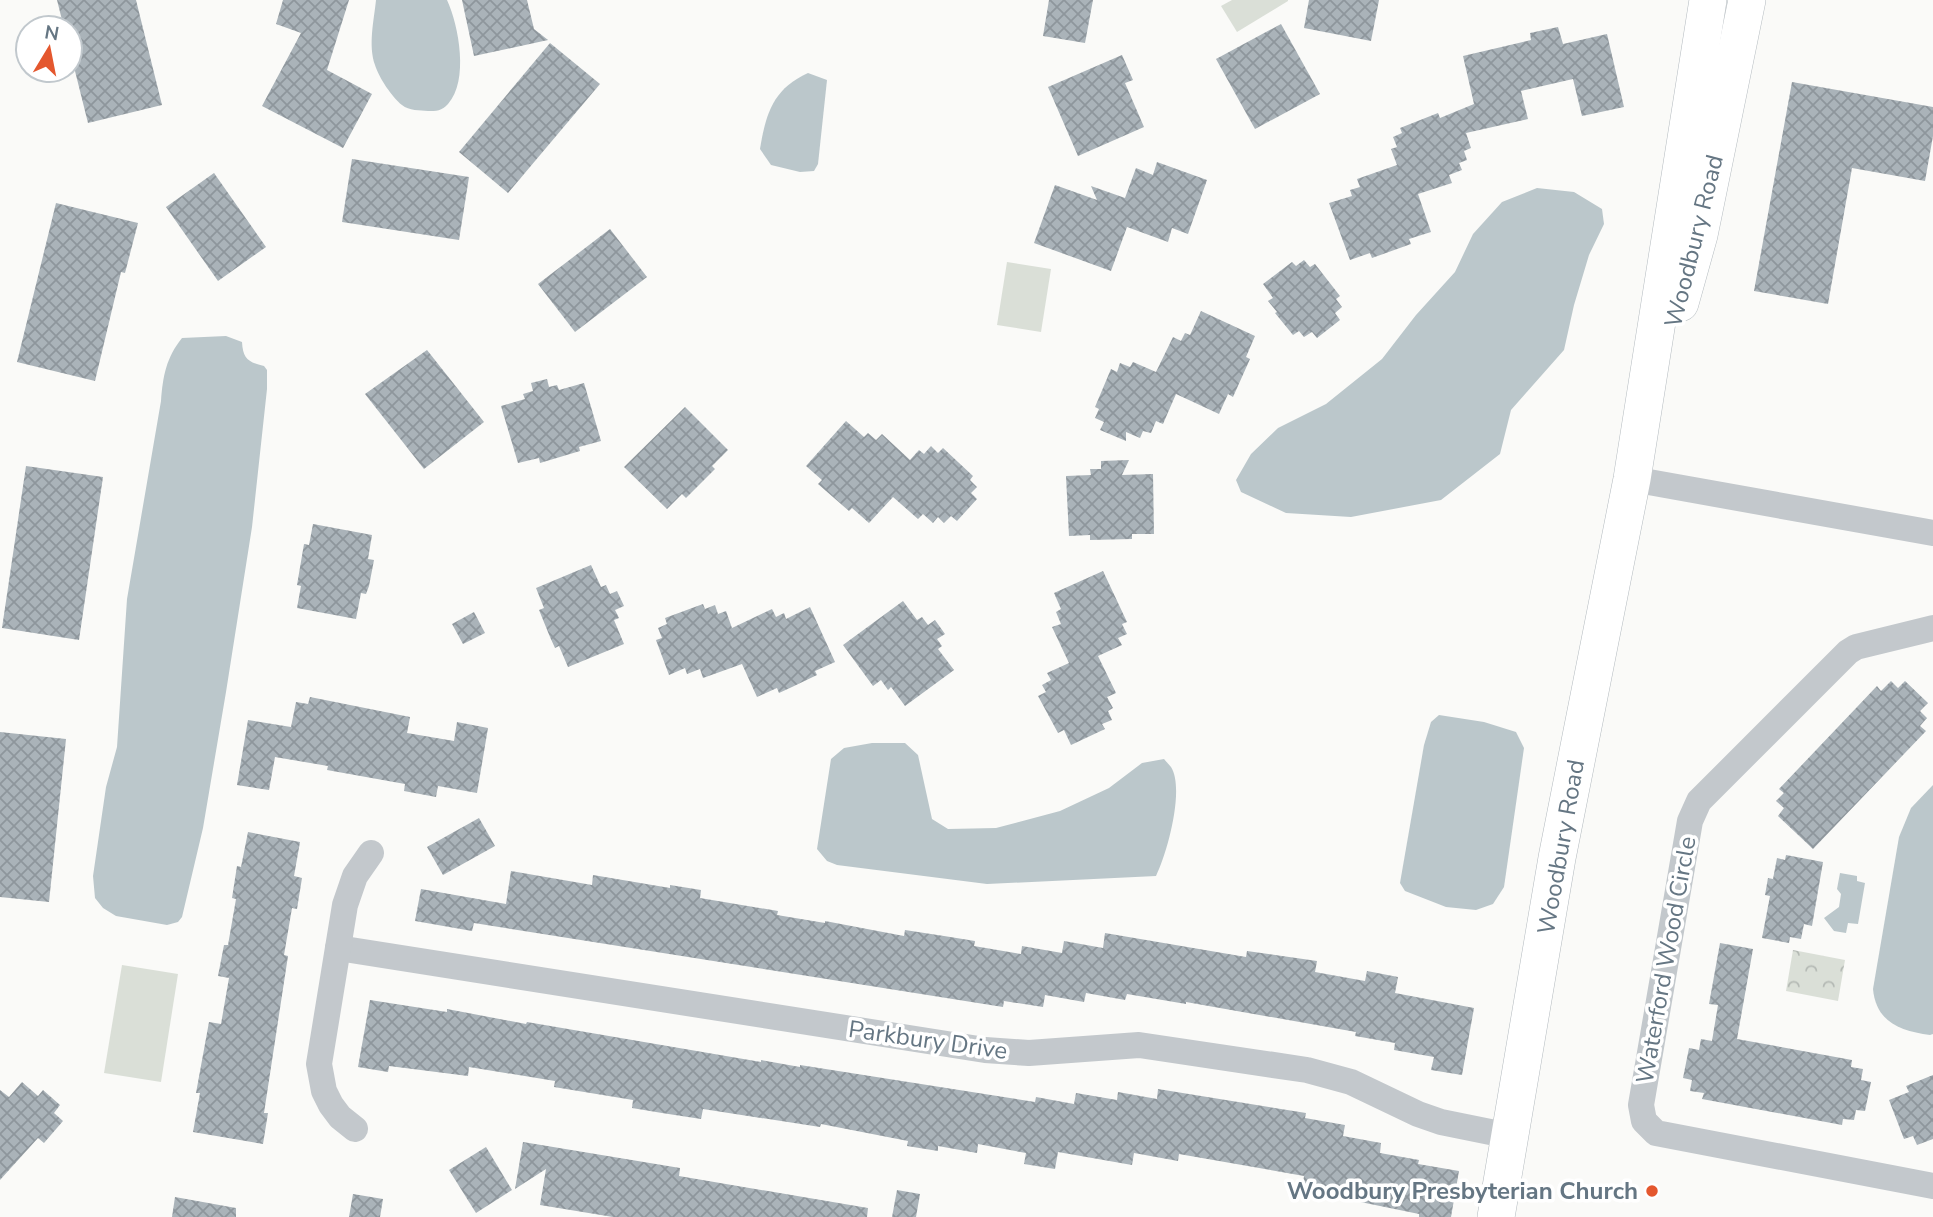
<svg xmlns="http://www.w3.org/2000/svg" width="1933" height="1217" font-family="'Nunito Sans',sans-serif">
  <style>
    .forest { fill: url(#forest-crowns) }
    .garden { fill: #dadfd7 }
    .water { fill: #bbc7cb }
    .building { fill: url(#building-cross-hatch) }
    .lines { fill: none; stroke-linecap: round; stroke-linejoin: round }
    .secondary-casing { stroke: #b3babf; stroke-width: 38 }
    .street { stroke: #c3c8cc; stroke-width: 26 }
    .secondary { stroke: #fff; stroke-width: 37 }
    .poi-dot { fill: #e4572e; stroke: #fff; stroke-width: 2.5 }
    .labels { text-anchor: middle; stroke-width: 7; stroke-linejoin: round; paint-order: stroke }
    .street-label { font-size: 24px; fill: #657683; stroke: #fff }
    .poi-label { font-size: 24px; font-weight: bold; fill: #657683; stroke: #fff; text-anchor: end }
  </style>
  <defs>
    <pattern id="forest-crowns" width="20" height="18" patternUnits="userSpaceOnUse" patternTransform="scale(1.75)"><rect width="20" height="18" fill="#dadfd7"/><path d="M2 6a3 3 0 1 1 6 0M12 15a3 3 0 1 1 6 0" fill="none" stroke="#b4b9b4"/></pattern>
    <pattern id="building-cross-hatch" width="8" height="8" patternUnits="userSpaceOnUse" patternTransform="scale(1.75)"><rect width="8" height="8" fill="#aab3b9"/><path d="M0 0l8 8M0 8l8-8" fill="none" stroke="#8e969c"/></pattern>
  </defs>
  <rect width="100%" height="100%" fill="#fafaf8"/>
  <path class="forest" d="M1793 950 1845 960 1838 1001 1786 991Z"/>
  <g class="garden">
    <path d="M1232 0H1288V1L1237 32 1221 6Z"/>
    <path d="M1007 262 1051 269 1041 332 997 325Z"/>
    <path d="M122 965 178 974 161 1082 104 1073Z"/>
  </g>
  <g class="water">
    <path d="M376 0H447C459 26 469 81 448 104 442 111 436 111 428 111 420 110 409 111 402 105 392 97 379 78 375 65 368 45 374 20 376 0Z"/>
    <path d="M808 73 827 80 818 164 814 171 800 172 771 165 760 149C766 113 773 89 808 73Z"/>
    <path d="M1537 188 1574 192 1602 209 1604 224 1589 255 1574 305 1564 350 1511 410 1500 454 1441 500 1351 517 1286 513 1241 492 1236 480 1251 454 1278 428 1326 404 1382 359 1416 315 1455 272 1473 234 1502 202Z"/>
    <path d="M226 336 242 342C243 359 248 362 264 366L267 370V389L252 527 226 692 203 828 182 917 178 922 167 925 116 916 103 908 95 898 93 876 106 787 117 747 127 599 161 401C163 376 166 358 182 338Z"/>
    <path d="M1439 715 1484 722 1516 732 1524 748 1504 887 1493 904 1476 910 1446 907 1405 891 1400 883 1424 745 1431 722Z"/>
    <path d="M872 743H905L918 755 932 819 948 829 996 828 1060 811 1109 788 1142 763 1164 759C1166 762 1169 764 1171 767 1185 789 1167 854 1156 876L987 884 837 865 827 861 817 849 831 759 844 748Z"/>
    <path d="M1933 785V1034L1930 1035C1900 1031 1876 1022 1873 989L1899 837 1911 808Z"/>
    <path d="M1840 873 1857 876V881L1865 883 1858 924 1848 923 1846 933 1834 931 1824 918 1839 907 1841 894 1837 889Z"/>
  </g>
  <g class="building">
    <path d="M57 0H136L162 105 88 123 70 51V28H64Z"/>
    <path d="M283 0H349L327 70 372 94 343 148 262 106 301 33 276 24Z"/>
    <path d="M462 0H527L534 29 548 40 474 56Z"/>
    <path d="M1049 0H1093L1085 43 1043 36Z"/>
    <path d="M1309 0H1379L1371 41 1304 28Z"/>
    <path d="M1281 24 1320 94 1255 129 1216 59Z"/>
    <path d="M1558 27 1563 44 1607 34 1624 107 1582 116 1573 79 1521 91 1528 119 1466 133 1471 148 1464 151 1467 160 1459 163 1462 170 1449 175 1452 183 1418 194 1431 232 1409 239 1411 244 1372 258 1370 253 1350 260 1329 203 1352 196 1350 190 1360 187 1357 179 1397 165 1391 149 1397 147 1393 137 1402 133 1400 128 1438 113 1440 118 1474 104 1463 56 1531 40 1530 33Z"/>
    <path d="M550 43 600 84 508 193 459 152Z"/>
    <path d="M1122 55 1133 80 1125 83 1144 127 1078 156 1048 87Z"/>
    <path d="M1792 82 1933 107V136L1925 181 1852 168 1828 304 1754 291Z"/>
    <path d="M352 159 469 177 459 240 342 222Z"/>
    <path d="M1157 162 1207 180 1188 234 1172 228 1168 242 1127 227 1111 271 1034 243 1055 185 1097 200 1091 186 1125 198 1136 168 1153 175Z"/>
    <path d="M214 173 266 247 218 281 166 207Z"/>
    <path d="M56 203 138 223 125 273 121 272 95 381 17 362Z"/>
    <path d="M610 229 647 277 575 332 538 284Z"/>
    <path d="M1304 260 1310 267 1315 264 1340 296 1336 299 1342 307 1335 313 1340 320 1317 338 1312 332 1304 337 1299 331 1293 335 1275 313 1277 312 1268 301 1273 298 1263 284 1292 262 1296 266Z"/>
    <path d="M1201 311 1255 336 1246 357 1250 359 1233 397 1228 394 1219 414 1176 394 1163 424 1156 421 1151 433 1143 431 1140 438 1126 432V441L1100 430 1104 422 1095 418 1099 409 1095 407 1111 369 1117 372 1120 363 1130 367 1133 362 1156 372 1173 337 1181 341 1185 333 1190 335Z"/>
    <path d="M427 350 484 422 424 469 365 394Z"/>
    <path d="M547 379 549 387 557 385 559 390 584 383 601 441 579 447 580 451 540 463 539 458 518 463 501 406 525 399 523 394 533 391 531 383Z"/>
    <path d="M685 407 728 450 712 466 715 469 686 498 682 494 667 509 624 467Z"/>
    <path d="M846 421 864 437 868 433 876 440 882 434 910 460 919 450 924 454 931 446 938 453 943 448 973 476 970 480 977 487 971 493 977 499 957 521 951 516 944 523 938 517 933 523 923 514 918 519 893 497 869 523 852 508 849 511 818 484 822 480 806 466Z"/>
    <path d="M1129 460 1122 475 1153 474 1154 534H1132V539L1090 540V535L1069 536 1066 476 1091 475 1090 469H1101V461Z"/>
    <path d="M26 466 103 477 79 640 2 628Z"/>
    <path d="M313 524 372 535 368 559 374 560 369 586 366 594 361 593 356 619 297 608 301 586 297 585 304 544 309 545Z"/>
    <path d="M591 565 601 587 606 585 610 594 617 591 624 606 615 610 619 618 614 620 624 644 568 667 559 646 555 648 550 637 539 610 544 608 536 588Z"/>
    <path d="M1103 571 1127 622 1122 624 1127 634 1118 638 1122 645 1098 656 1116 693 1107 697 1113 708 1108 711 1112 720 1102 724 1105 729 1071 745 1064 730 1058 733 1038 696 1046 692 1042 685 1051 680 1047 673 1069 663 1052 627 1061 624 1056 612 1061 609 1054 593Z"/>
    <path d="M903 601 917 620 922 617 928 625 935 620 945 634 937 639 942 646 938 649 954 670 905 706 891 687 888 690 881 680 873 686 843 645Z"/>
    <path d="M703 604 705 609 715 605 718 614 726 611 732 628 772 609 776 617 784 613 786 619 810 607 835 662 815 671 817 675 792 687 779 693 777 688 757 697 742 664 703 678 700 669 687 674 685 668 669 675 656 640 662 638 658 628 667 624 665 618Z"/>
    <path d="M474 612 485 633 463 644 452 624Z"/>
    <path d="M1891 681 1898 688 1905 681 1928 703 1920 711 1927 718 1920 726 1926 731 1813 849 1778 816 1784 808 1776 801 1784 793 1779 789 1877 686 1881 691Z"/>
    <path d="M310 697 410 717 407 733 454 741 457 722 488 728 477 793 438 786 436 797 404 791 405 784 327 770 328 766 275 757 269 790 237 785 248 720 291 727 296 702 308 704Z"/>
    <path d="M0 732 66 739 49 902 0 897Z"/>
    <path d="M479 818 495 846 443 875 427 847Z"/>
    <path d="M248 832 300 842 294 876 302 878 297 909 292 908 284 955 288 956 264 1113H268L263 1144 193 1132 200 1093H196L209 1022 221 1024 229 978 218 976 224 945H228L236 899 232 898 237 866 241 867Z"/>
    <path d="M1786 855 1823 862 1812 926 1804 924 1801 939 1790 937 1789 943 1762 938 1770 896 1765 895 1768 878 1773 879 1777 858 1785 860Z"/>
    <path d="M511 871 592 885 593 875 670 888V885L701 890 700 898 778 911 777 915 825 923V921L904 936 905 930 944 936 975 941 974 946 1021 954 1022 946 1062 953 1064 941 1103 948 1105 933 1246 957 1247 951 1317 961 1315 972 1365 981 1367 971 1398 977 1395 993 1474 1008 1462 1075 1431 1070 1434 1057 1394 1050 1395 1043 1355 1036 1356 1032 1186 1002V1004L1127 994 1125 1000 1086 993 1084 1002 1045 995 1043 1007 1004 1001 1003 1007 474 923 472 931 415 921 421 889 506 904Z"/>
    <path d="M1720 943 1753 949 1737 1039 1852 1060 1851 1067 1863 1069 1861 1080 1871 1082 1865 1111 1856 1110 1854 1120 1843 1119 1842 1125 1702 1099 1704 1093 1690 1091 1692 1080 1683 1078 1689 1048 1699 1050 1701 1039 1712 1041 1718 1005 1709 1004Z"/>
    <path d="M370 1000 447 1012V1009L526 1024 527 1022 761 1062V1060L800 1067V1065L1035 1102 1036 1097 1074 1104 1076 1093 1117 1100 1118 1092 1157 1099 1158 1089 1306 1113 1305 1118 1345 1125 1343 1136 1381 1143 1380 1153 1419 1160 1418 1164 1459 1171 1451 1217H1419V1214L1302 1190 1304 1176 1179 1154 1178 1161 1134 1153 1132 1165 1058 1152 1055 1169 1024 1164 1026 1153 978 1144 977 1153 938 1146V1151L907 1146 908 1141 821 1124 820 1127 703 1109 701 1119 662 1113 632 1108 633 1100 554 1087 555 1081 469 1067 468 1076 389 1066 388 1072 358 1067Z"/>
    <path d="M1933 1075V1139L1917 1145 1913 1136 1904 1139 1889 1100 1909 1092 1906 1086Z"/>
    <path d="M22 1082 38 1096 43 1090 60 1105 54 1113 63 1121 44 1143 38 1138 0 1180V1090L9 1097Z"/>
    <path d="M523 1142 680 1168 679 1176 868 1208 867 1217H613L540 1205 546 1169 515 1189Z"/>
    <path d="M486 1147 512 1190 476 1213 449 1170Z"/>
    <path d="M897 1190 920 1194 916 1217H892Z"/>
    <path d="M353 1194 383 1199 380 1217H349Z"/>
    <path d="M175 1197 236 1208V1217H172Z"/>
  </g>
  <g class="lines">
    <g class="secondary-casing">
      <g id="secondary">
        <path d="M1680 303 1699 235 1747 0"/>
        <path d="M1496 1217 1557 858 1632 479 1708 0"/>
      </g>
    </g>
    <g class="street">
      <path d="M1632 479 1933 533"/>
      <path d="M1933 628 1856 647 1848 652 1699 801 1690 821 1641 1105 1644 1121 1656 1133 1933 1186"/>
      <path d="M338 948 985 1050 1029 1053 1139 1045 1307 1070 1351 1082 1418 1114 1441 1122 1510 1136"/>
      <path d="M355 1129 340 1117 331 1105 324 1091 319 1064 345 905 355 876 371 853"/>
    </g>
    <use href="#secondary" class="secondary"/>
  </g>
  <circle class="poi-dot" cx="1652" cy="1191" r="7"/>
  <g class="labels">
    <g class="street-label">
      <text transform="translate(1694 241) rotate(-76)" y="8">Woodbury Road</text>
      <text transform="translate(1561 847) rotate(-80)" y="8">Woodbury Road</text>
      <text transform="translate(1666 960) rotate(-80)" y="8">Waterford Wood Circle</text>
      <text transform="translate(928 1040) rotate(8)" y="8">Parkbury Drive</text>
    </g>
    <g class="poi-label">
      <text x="1638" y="1199">Woodbury Presbyterian Church</text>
    </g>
  </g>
  <g transform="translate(49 49) rotate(10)"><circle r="33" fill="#ffffff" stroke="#c1c8cd" stroke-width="2"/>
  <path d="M0-5L12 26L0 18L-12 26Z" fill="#e4572e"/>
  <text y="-10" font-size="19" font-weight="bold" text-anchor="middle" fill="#657683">N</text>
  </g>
</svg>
